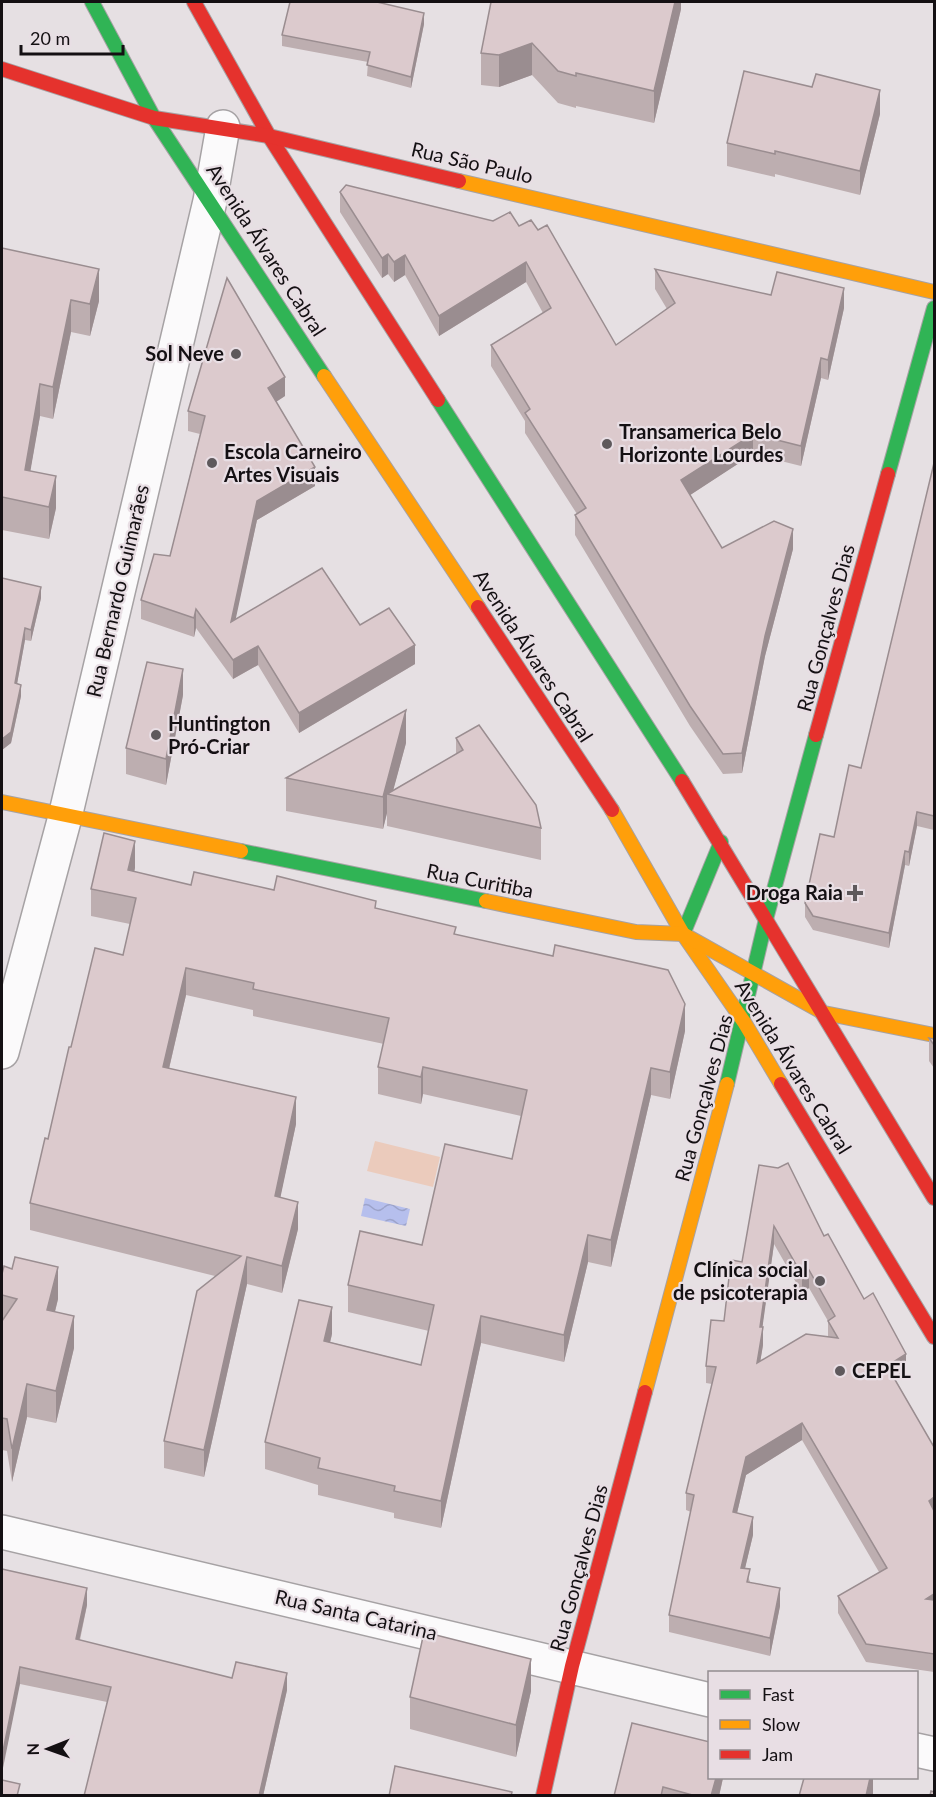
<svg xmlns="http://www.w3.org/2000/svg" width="936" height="1797" font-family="Lato,sans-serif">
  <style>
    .grass { fill: #ebcbbc }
    .water { fill: url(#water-waves) }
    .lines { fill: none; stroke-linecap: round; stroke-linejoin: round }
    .street-casing { stroke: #a6a2a4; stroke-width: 36 }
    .fast-casing { stroke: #a6a2a4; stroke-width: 16 }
    .slow-casing { stroke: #a6a2a4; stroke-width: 16 }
    .jam-casing { stroke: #a6a2a4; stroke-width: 16 }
    .street { stroke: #fbfafb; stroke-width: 33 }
    .fast { stroke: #30b455; stroke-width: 14 }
    .slow { stroke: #ff9f0a; stroke-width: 14 }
    .jam { stroke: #e5322d; stroke-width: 14 }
    .wall { fill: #bdaeb0; fill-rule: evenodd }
    .shaded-wall { fill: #9a8d90 }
    .building { fill: #dccacd; stroke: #9a8d90; stroke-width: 1.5; fill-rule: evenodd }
    .poi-dot { fill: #5e595c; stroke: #e8dee4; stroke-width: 2 }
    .labels { text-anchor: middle; stroke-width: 4.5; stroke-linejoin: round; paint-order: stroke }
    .street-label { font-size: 20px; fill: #141013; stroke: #e8dee4 }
    .poi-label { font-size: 20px; font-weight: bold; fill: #141013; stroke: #e8dee4; text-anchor: start }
  </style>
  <defs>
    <pattern id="water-waves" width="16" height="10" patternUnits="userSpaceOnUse" patternTransform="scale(1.5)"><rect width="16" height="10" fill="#b6bfed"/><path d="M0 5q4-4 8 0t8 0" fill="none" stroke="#9ca3ca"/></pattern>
  </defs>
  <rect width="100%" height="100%" fill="#e6e0e3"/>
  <path class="grass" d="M375 1141 440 1157 433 1187 367 1171Z"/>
  <path class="water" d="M365 1198 410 1209 406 1226 361 1216Z"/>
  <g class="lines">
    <g class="street-casing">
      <g id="street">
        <path d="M2 1052 65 817 210 201 223 127"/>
        <path d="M2 1532 710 1700"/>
        <path d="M916 1750 934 1754"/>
      </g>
    </g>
    <g class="fast-casing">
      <g id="fast">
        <path d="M92 2 154 118 324 376"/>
        <path d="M438 400 682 781"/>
        <path d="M888 474 934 308"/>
        <path d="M241 851 486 901"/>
        <path d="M683 934 721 842"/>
        <path d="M727 1084 766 919 816 735"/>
      </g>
    </g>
    <g class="slow-casing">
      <g id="slow">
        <path d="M459 181 934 292"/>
        <path d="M324 376 478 607"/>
        <path d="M2 802 241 851"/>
        <path d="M612 810 683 934 744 1022 781 1084"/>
        <path d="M486 901 636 932 683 934 824 1013 934 1035"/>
        <path d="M645 1392 727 1084"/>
      </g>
    </g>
    <g class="jam-casing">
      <g id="jam">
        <path d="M194 2 269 136 438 400"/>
        <path d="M2 69 154 118 269 136 459 181"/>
        <path d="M478 607 612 810"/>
        <path d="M816 735 888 474"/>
        <path d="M682 781 934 1198"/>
        <path d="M781 1084 934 1337"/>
        <path d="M543 1796 572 1666 645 1392"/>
      </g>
    </g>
    <use href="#street" class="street"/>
    <use href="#fast" class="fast"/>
    <use href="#slow" class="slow"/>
    <use href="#jam" class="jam"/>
  </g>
  <g class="wall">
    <path d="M681 2V9L654 123 576 106V108L558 103 532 75 499 87 481 85V53Z"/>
    <path d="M424 24 411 88 367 76 368 62 282 46V35Z"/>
    <path d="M880 114 860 195 775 174V177L727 166V143Z"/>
    <path d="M340 192 519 226 616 345 667 309 655 289V269L771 295 844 308 828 380 821 378 801 466 753 454 690 495 722 548 793 549 765 656 742 773 723 774 690 726 575 535V515L577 514 525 433V421L491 366V345L543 313 526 282 439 336 405 275 394 282 388 274 382 278 340 212Z"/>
    <path d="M2 248 99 301 90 336 71 332 53 419 40 416 30 471 56 508 49 539 2 530Z"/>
    <path d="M285 396 276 402 315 486 257 520 235 619 360 625 415 664 299 733 258 665 233 679 196 628 194 637 141 619V600L170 556 200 434 188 431V411Z"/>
    <path d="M934 463V830L917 826 909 866 905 865 889 948 813 930 805 917V903L834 837 861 768Z"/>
    <path d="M2 578 41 598 31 641 25 640 17 684 21 696 11 743 2 750Z"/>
    <path d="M183 695 166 785 126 774V748Z"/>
    <path d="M456 738 541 828V860L387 826V813L383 829 286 811V778L406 743 393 790 456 754Z"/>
    <path d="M135 868 134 872 191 885 274 890 376 908 456 935 685 1031 670 1099 651 1095 611 1267 588 1262 564 1362 481 1343 441 1528 394 1518V1513L318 1495V1485L265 1469V1442L332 1334 330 1342 421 1365 429 1331 348 1312V1285L422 1245 512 1159 521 1116 423 1094 421 1104 378 1094V1067L384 1044 253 1016V1010L186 995 169 1069 296 1124 280 1197 298 1229 282 1293 247 1284 204 1477 164 1468V1441L215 1276 30 1230V1203L48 1139 71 1047 123 955 130 924 91 916V889Z"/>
    <path d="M929 1038 934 1039V1068L929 1061Z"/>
    <path d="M759 1165 824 1236 864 1299 906 1372 895 1379 934 1447V1672L866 1662 838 1613V1596L879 1572 802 1440 746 1475 737 1513 753 1535 745 1568 750 1582 780 1606 770 1656 669 1632V1615L691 1512 686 1510V1493L712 1384 706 1383V1366L724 1321 742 1262ZM774 1244 802 1293 809 1288 828 1321V1337L760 1362 763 1345 762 1327Z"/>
    <path d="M2 1274 58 1299 55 1312 74 1348 56 1423 27 1417 12 1482 7 1451 2 1450Z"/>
    <path d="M2 1569 87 1605 80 1640 232 1678 287 1690 263 1796H84L107 1702 20 1684Z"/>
    <path d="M531 1691 516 1757 410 1729V1697Z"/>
    <path d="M723 1778 719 1796H614Z"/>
  </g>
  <g class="shaded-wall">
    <path d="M675 2H681V9L654 123V91Z"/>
    <path d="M424 13V24L411 88V77Z"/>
    <path d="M532 43V75L499 87V55Z"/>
    <path d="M880 90V114L860 195V171Z"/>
    <path d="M388 254V274L382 278V258Z"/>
    <path d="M405 255V275L394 282V262Z"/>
    <path d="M526 262V282L439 336V316Z"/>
    <path d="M99 269V301L90 336V304Z"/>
    <path d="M844 288V308L828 380V360Z"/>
    <path d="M71 300V332L53 419V387Z"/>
    <path d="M821 358V378L801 466V446Z"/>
    <path d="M285 377V396L268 407V388Z"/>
    <path d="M40 384V416L25 502V470Z"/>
    <path d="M753 434V454L681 501V480Z"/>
    <path d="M315 467V486L257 520 231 641V622L257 501Z"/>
    <path d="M56 476V508L49 539V507Z"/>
    <path d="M793 529V549L765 656 742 773V753L765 636Z"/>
    <path d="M41 587V598L31 641V630Z"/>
    <path d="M196 609V628L194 637V618Z"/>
    <path d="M25 628V640L15 695V683Z"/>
    <path d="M415 645V664L299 733V713Z"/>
    <path d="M258 646V665L233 679V660Z"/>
    <path d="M183 669V695L166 785V759Z"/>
    <path d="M21 685V696L11 743 2 750V739Z"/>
    <path d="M406 710V743L392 795 387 794V813L383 829V797Z"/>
    <path d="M917 812V826L909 866V852Z"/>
    <path d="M135 841V868L128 897V870Z"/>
    <path d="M905 851V865L889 948V933Z"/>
    <path d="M186 968V995L163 1094V1067Z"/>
    <path d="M685 1004V1031L670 1099V1072Z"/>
    <path d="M423 1067V1094L421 1104V1077Z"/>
    <path d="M651 1068V1095L611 1267V1240Z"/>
    <path d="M296 1097V1124L275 1223V1196Z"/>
    <path d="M298 1202V1229L282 1293V1266Z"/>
    <path d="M774 1226V1244L760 1345V1327Z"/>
    <path d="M588 1235V1262L564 1362V1335Z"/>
    <path d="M247 1257V1284L204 1477V1450Z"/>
    <path d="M58 1267V1299L47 1343V1310Z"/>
    <path d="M809 1270V1288L802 1293V1275Z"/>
    <path d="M332 1307V1334L324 1368V1341Z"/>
    <path d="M74 1316V1348L56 1423V1391Z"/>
    <path d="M481 1316V1343L441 1528V1501Z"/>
    <path d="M763 1327V1345L757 1381V1363Z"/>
    <path d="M906 1354V1372L887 1384V1366Z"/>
    <path d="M27 1384V1417L12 1482V1449Z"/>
    <path d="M802 1423V1440L746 1475 733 1530V1512L746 1457Z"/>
    <path d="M934 1497V1515L929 1501Z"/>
    <path d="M753 1517V1535L741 1585V1568Z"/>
    <path d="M87 1588V1605L76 1655V1639Z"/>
    <path d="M780 1588V1606L770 1656V1638Z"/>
    <path d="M934 1594V1612L926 1599Z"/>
    <path d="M531 1659V1691L516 1757V1725Z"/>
    <path d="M20 1667V1684L2 1773V1756Z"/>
    <path d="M287 1673V1690L263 1796H259Z"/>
    <path d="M716 1778H723L719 1796H711Z"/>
    <path d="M870 1778H873V1796H866Z"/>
  </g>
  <g class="building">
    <path d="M290 2H377L424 13 411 77 367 65 370 52 282 35Z"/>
    <path d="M491 2H675L654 91 576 73V76L558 71 532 43 499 55 481 53Z"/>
    <path d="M744 71 812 87 816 74 880 90 860 171 775 151V154L727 143Z"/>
    <path d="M346 185 493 221 510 212 519 226 531 220 538 230 547 225 616 345 675 303 655 269 771 295 777 272 844 288 828 360 821 358 801 446 753 434 681 480 722 548 774 521 793 529 765 636 742 753 723 754 690 706 575 515 586 508 525 413 530 409 491 345 551 308 526 262 439 316 405 255 394 262 388 254 382 258 340 192Z"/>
    <path d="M2 248 99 269 90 304 71 300 53 387 40 384 25 470 56 476 49 507 2 497Z"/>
    <path d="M227 278 285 377 268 388 315 467 257 501 231 622 322 568 360 625 389 608 415 645 299 713 258 646 233 660 196 609 194 618 141 600 154 554 170 556 205 416 188 411Z"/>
    <path d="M934 463V816L917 812 909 852 905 851 889 933 813 916 805 903 820 834 834 837 849 765 861 768Z"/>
    <path d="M2 578 41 587 31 630 25 628 15 683 21 685 11 732 2 739Z"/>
    <path d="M147 662 183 669 166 759 126 748Z"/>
    <path d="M406 710 383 797 286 778Z"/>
    <path d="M479 725 536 805 541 828 387 794 463 750 456 738Z"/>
    <path d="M104 833 135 841 128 870 191 885 194 872 274 890 277 876 376 901 375 908 456 927 454 934 553 956 555 945 668 970 685 1004 670 1072 651 1068 611 1240 588 1235 564 1335 481 1316 441 1501 394 1491 395 1486 318 1468 320 1458 265 1442 299 1300 332 1307 324 1341 421 1365 434 1305 348 1285 360 1231 422 1245 445 1144 512 1159 527 1090 423 1067 421 1077 378 1067 389 1018 253 989 254 983 186 968 163 1067 296 1097 275 1196 298 1202 282 1266 247 1257 204 1450 164 1441 197 1291 241 1256 30 1203 45 1138 48 1139 69 1047H71L95 948 123 955 136 898 91 889Z"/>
    <path d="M929 1038 934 1039V1045Z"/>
    <path d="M788 1163 824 1236 828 1234 864 1299 873 1293 906 1354 887 1366 934 1447V1497L929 1501 934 1511V1594L926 1599 934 1600V1654L866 1644 838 1596 887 1568 802 1423 746 1457 733 1512 753 1517 741 1568 750 1569 747 1582 780 1588 770 1638 669 1615 694 1495 686 1493 716 1367 706 1366 711 1320 724 1321 731 1260 742 1262 759 1165 778 1168ZM774 1226 802 1275 809 1270 835 1316 828 1321 838 1338 806 1334 757 1363 763 1327H760Z"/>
    <path d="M15 1257 58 1267 47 1310 74 1316 56 1391 27 1384 12 1449 7 1419 2 1418V1321L17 1299 2 1295V1274L4 1266 12 1269Z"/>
    <path d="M2 1569 87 1588 76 1639 232 1678 236 1662 287 1673 259 1796H84L111 1687 20 1667 2 1756Z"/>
    <path d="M424 1632 531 1659 516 1725 410 1697Z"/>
    <path d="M632 1723 710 1742V1778H716L711 1796H696L663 1787 661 1796H614Z"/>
    <path d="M395 1766 512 1792 511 1796H389Z"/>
    <path d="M804 1778H870L866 1796H799Z"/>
    <path d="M2 1780 20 1784 17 1796H2Z"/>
    <path d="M931 1791 934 1792V1796H930Z"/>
  </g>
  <g class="poi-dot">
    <circle cx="236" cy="354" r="6"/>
    <circle cx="607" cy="444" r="6"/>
    <circle cx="212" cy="463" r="6"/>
    <circle cx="156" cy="735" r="6"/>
    <path d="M852 884h6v6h6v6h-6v6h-6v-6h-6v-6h6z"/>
    <circle cx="820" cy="1281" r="6"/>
    <circle cx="840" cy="1371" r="6"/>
  </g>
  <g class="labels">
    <g class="street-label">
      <text transform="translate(472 163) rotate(13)" y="7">Rua São Paulo</text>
      <text transform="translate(266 250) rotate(57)" y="7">Avenida Álvares Cabral</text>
      <text transform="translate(118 591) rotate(-77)" y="7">Rua Bernardo Guimarães</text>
      <text transform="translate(826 628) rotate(-75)" y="7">Rua Gonçalves Dias</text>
      <text transform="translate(533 656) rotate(57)" y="7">Avenida Álvares Cabral</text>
      <text transform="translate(480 881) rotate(11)" y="7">Rua Curitiba</text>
      <text transform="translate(793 1067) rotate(58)" y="7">Avenida Álvares Cabral</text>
      <text transform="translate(704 1098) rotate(-75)" y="7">Rua Gonçalves Dias</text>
      <text transform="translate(579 1568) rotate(-75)" y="7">Rua Gonçalves Dias</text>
      <text transform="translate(356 1615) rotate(13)" y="7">Rua Santa Catarina</text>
    </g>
    <g class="poi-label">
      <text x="224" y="361" text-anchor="end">Sol Neve</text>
      <text x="619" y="439">Transamerica Belo<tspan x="619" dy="23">Horizonte Lourdes</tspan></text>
      <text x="224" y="459">Escola Carneiro<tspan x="224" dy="23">Artes Visuais</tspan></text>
      <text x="168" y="731">Huntington<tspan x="168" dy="23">Pró-Criar</tspan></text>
      <text x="843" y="900" text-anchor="end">Droga Raia</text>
      <text x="808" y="1277" text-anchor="end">Clínica social<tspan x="808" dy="23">de psicoterapia</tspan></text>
      <text x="852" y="1378">CEPEL</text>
    </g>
  </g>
  <rect width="936" height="1797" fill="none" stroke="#141013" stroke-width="6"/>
  <rect x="708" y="1671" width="210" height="108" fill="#e8dee4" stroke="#938c90" stroke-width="1.5"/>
  <rect x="720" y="1690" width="30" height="9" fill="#30b455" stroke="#938c90" stroke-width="1.5"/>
  <text x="762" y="1701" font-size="18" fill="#141013">Fast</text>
  <rect x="720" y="1720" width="30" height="9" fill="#ff9f0a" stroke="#938c90" stroke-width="1.5"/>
  <text x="762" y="1731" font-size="18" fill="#141013">Slow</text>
  <rect x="720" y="1750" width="30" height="9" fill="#e5322d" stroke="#938c90" stroke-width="1.5"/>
  <text x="762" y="1761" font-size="18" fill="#141013">Jam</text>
  <g transform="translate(48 1749) rotate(269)" stroke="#e8dee4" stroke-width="4.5" paint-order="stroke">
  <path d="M0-4.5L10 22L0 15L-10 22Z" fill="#141013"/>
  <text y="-9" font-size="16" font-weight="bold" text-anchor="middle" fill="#141013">N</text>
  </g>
  <path d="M21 45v9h102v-9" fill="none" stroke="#141013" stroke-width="3"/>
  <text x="30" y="45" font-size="18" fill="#141013" stroke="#e8dee4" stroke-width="4.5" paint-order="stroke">20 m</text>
</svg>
